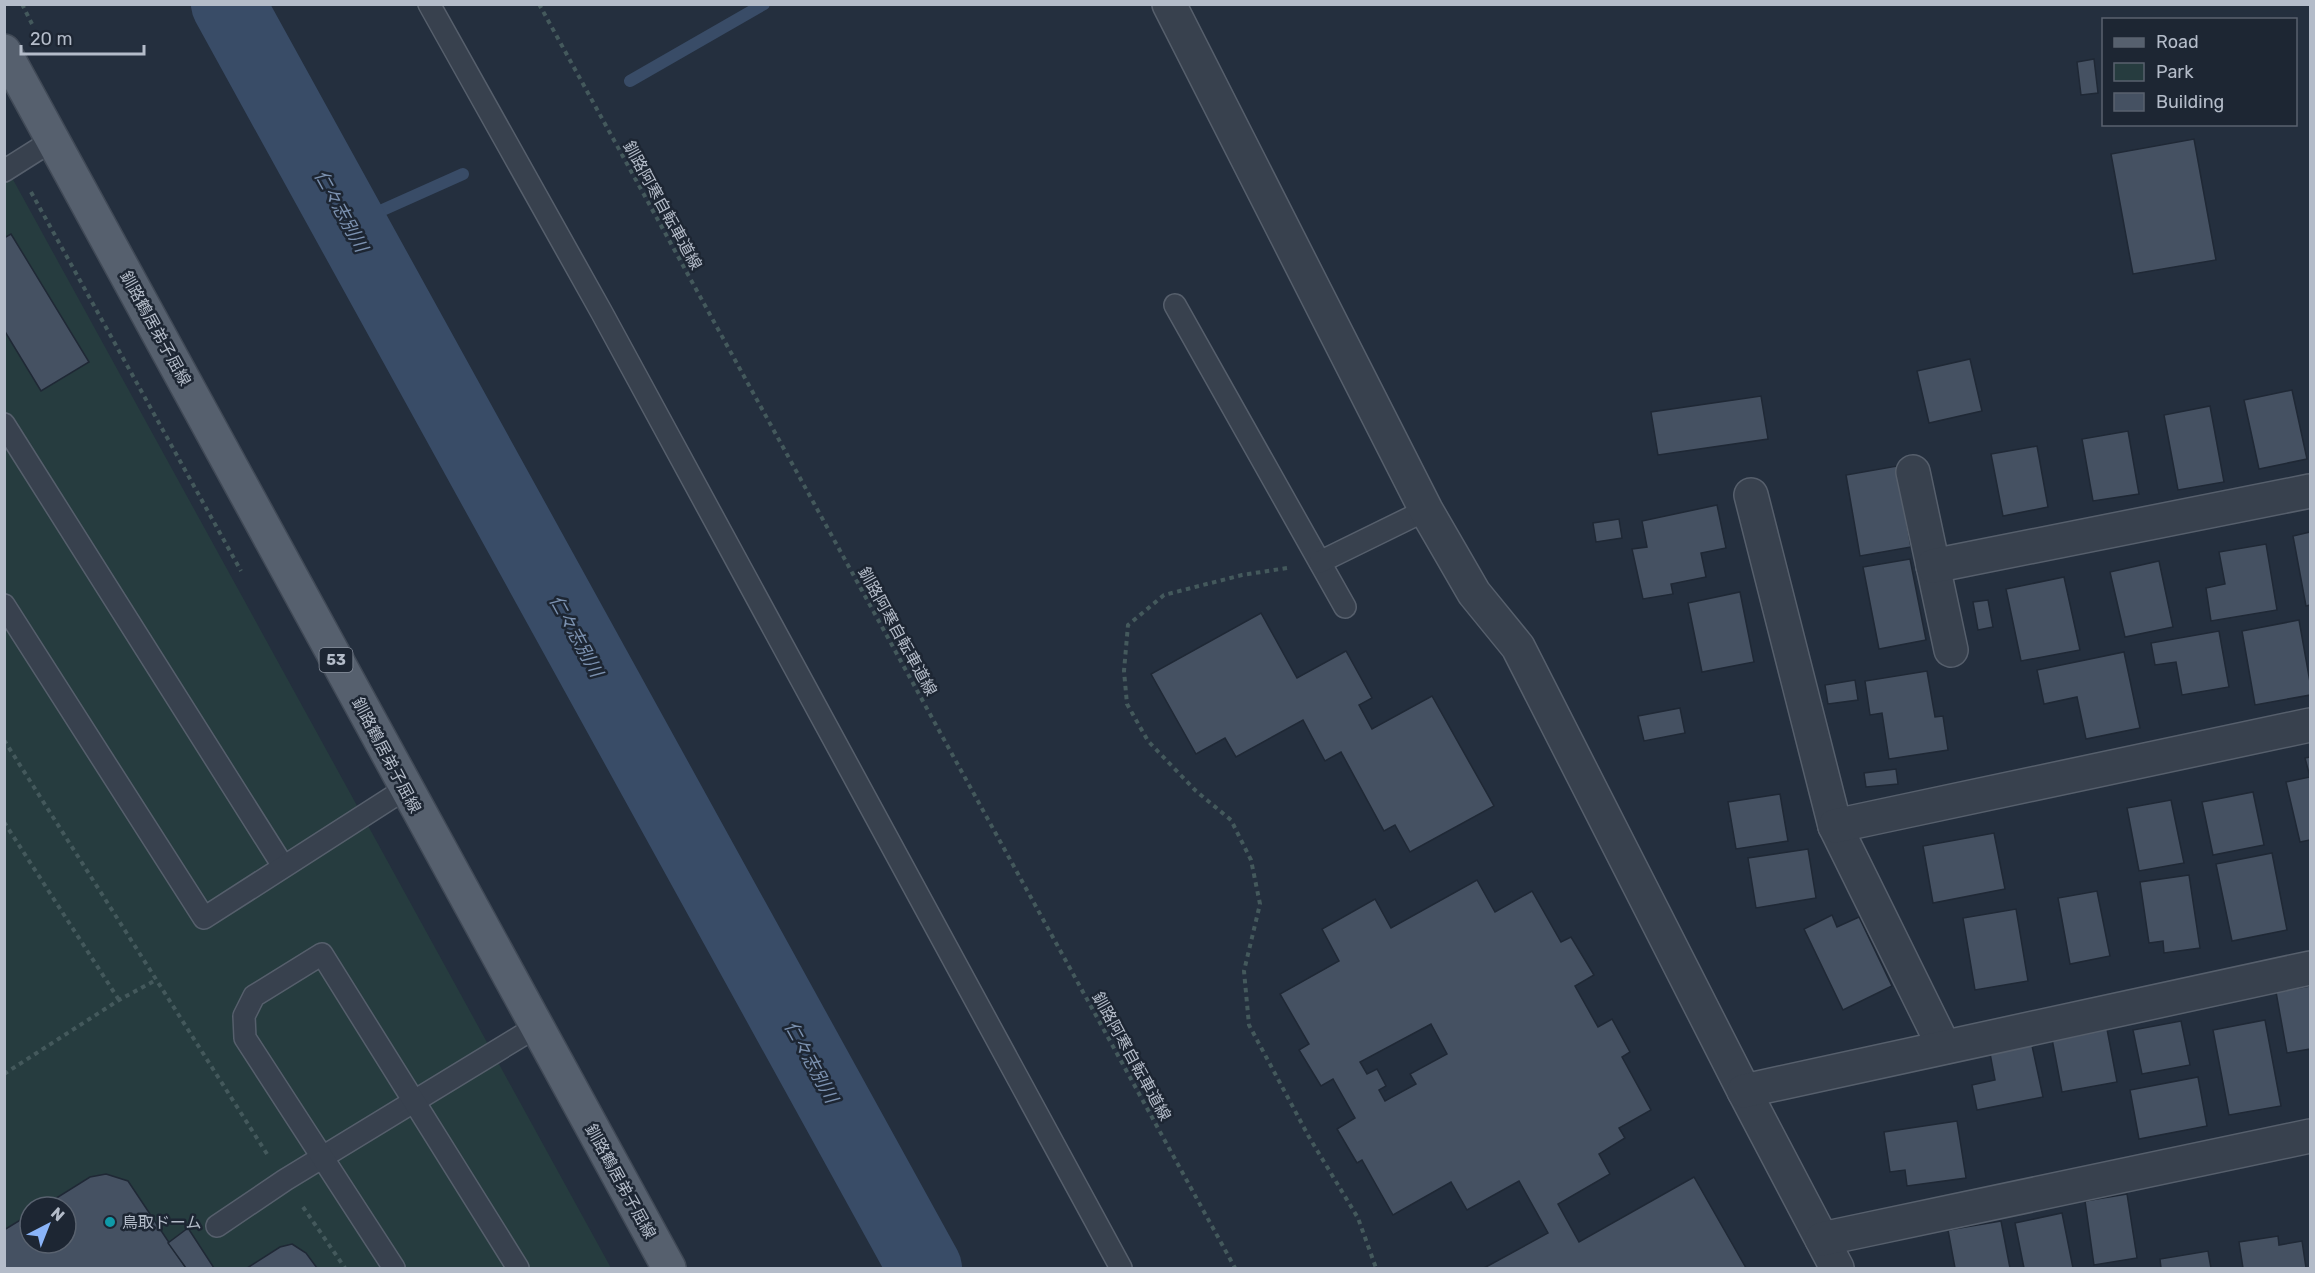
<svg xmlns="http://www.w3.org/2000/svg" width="2315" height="1273" font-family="Rubik,'Noto Sans JP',sans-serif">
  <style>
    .green { fill: #263c3f; fill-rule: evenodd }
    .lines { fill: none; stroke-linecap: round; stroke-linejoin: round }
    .stream { stroke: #394c67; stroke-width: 12 }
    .river { stroke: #394c67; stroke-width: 74 }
    .building { fill: #455162; stroke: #1f2835; stroke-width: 1.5; fill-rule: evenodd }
    .service-casing { stroke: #565f6c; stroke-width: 24 }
    .minor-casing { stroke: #565f6c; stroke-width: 36 }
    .primary-casing { stroke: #414a57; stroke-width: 36 }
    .path { stroke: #44595c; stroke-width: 4; stroke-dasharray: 4.5 4.5; stroke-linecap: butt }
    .service { stroke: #38414e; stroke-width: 21 }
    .minor { stroke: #38414e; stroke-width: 33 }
    .primary { stroke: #56606e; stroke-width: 33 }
    .culture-dot { fill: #0f9aa8; stroke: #1d2633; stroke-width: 2 }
    .labels { text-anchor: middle; stroke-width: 5; stroke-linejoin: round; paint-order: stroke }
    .shield { fill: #1d2633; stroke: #878f9c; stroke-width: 1.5 }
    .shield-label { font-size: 15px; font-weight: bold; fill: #b4bcc9 }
    .street-label { font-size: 16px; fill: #b4bcc9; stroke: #1d2633 }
    .poi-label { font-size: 16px; fill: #b4bcc9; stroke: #1d2633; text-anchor: start }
    .water-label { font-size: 18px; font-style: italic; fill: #7c92b1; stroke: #1d2633 }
  </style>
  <rect width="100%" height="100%" fill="#242f3e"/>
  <path class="green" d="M5 165 611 1268H5ZM30 1207H66V1243H30Z"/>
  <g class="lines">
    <g class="stream">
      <path d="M630 81 764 4"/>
      <path d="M349 225 463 174"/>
    </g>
    <path class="river" d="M228 4 925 1268"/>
  </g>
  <g class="building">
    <path d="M2094 59 2098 93 2081 95 2077 62Z"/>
    <path d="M2194 139 2216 260 2133 274 2111 154Z"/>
    <path d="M11 234 89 362 41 391 4 330V238Z"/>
    <path d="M1970 359 1982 411 1929 423 1917 371Z"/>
    <path d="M2292 390 2307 459 2259 469 2244 400Z"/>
    <path d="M1761 396 1768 439 1658 455 1651 412Z"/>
    <path d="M2210 406 2224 482 2178 490 2164 415Z"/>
    <path d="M2128 431 2139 494 2093 501 2082 439Z"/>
    <path d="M2037 446 2048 507 2003 516 1991 454Z"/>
    <path d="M1897 466 1911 547 1860 556 1846 475Z"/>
    <path d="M1717 505 1726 548 1701 553 1706 577 1671 584 1673 594 1643 599 1632 549 1647 547 1642 521Z"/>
    <path d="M1619 519 1622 538 1596 542 1593 523Z"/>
    <path d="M2310 532V605L2306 606 2293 536Z"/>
    <path d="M2266 544 2277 610 2211 621 2206 588 2225 584 2219 552Z"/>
    <path d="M1910 559 1926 640 1879 649 1863 567Z"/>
    <path d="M2159 561 2173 627 2125 637 2110 572Z"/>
    <path d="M2064 577 2080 650 2021 661 2006 589Z"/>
    <path d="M1740 592 1754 662 1702 672 1688 603Z"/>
    <path d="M1988 600 1993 627 1978 630 1973 602Z"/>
    <path d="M1261 613 1297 678 1346 651 1372 698 1359 705 1372 729 1432 696 1494 806 1410 852 1395 825 1384 831 1341 752 1325 761 1303 720 1236 757 1225 738 1196 754 1151 674Z"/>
    <path d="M2299 620 2310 682V695L2255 705 2242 631Z"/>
    <path d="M2219 631 2229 687 2182 695 2176 662 2155 665 2151 643Z"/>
    <path d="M2124 652 2140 728 2086 739 2077 697 2044 704 2037 670Z"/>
    <path d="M1927 671 1935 717 1943 716 1948 750 1889 759 1882 713 1870 715 1865 681Z"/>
    <path d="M1855 680 1858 700 1828 704 1825 685Z"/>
    <path d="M1680 708 1685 733 1644 741 1638 716Z"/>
    <path d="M2310 757V840L2300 842 2286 782 2310 777 2305 758Z"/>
    <path d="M1896 769 1898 784 1866 787 1864 773Z"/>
    <path d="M2253 792 2264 845 2213 855 2202 802Z"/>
    <path d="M1780 794 1788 841 1736 849 1728 802Z"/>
    <path d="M2171 800 2184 863 2139 871 2127 808Z"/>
    <path d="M1994 833 2005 889 1933 903 1923 846Z"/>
    <path d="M1808 849 1816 898 1756 908 1748 858Z"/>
    <path d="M2272 853 2287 930 2232 941 2216 864Z"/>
    <path d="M2189 875 2200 948 2164 953 2163 941 2149 943 2140 882Z"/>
    <path d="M1477 880 1495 912 1532 891 1561 942 1571 937 1594 975 1575 986 1598 1027 1612 1019 1630 1052 1622 1057 1651 1110 1619 1128 1625 1138 1599 1154 1610 1174 1558 1204 1579 1242 1694 1177 1746 1268H1484L1548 1233 1519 1181 1467 1210 1451 1182 1393 1215 1362 1160 1357 1163 1337 1129 1355 1118 1333 1079 1321 1086 1299 1050 1309 1044 1280 994 1339 961 1322 929 1375 899 1391 928ZM1431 1024 1447 1054 1410 1074 1416 1084 1385 1101 1379 1090 1386 1086 1377 1069 1367 1074 1360 1062Z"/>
    <path d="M2097 891 2110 956 2070 964 2058 898Z"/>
    <path d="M2016 909 2028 981 1975 990 1963 918Z"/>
    <path d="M1832 915 1837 927 1859 917 1892 986 1843 1010 1804 929Z"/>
    <path d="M2310 986V1049L2287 1053 2276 992Z"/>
    <path d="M2265 1020 2281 1106 2229 1115 2213 1030Z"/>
    <path d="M2181 1021 2190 1065 2142 1074 2133 1030Z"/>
    <path d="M2107 1029 2117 1082 2062 1092 2052 1039Z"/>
    <path d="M2031 1041 2043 1097 1977 1110 1972 1085 1995 1080 1989 1048Z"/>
    <path d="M2198 1077 2207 1126 2139 1139 2130 1090Z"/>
    <path d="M1957 1121 1966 1178 1907 1186 1905 1170 1890 1172 1884 1132Z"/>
    <path d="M106 1174 128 1181 186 1268H4V1230L30 1214V1243H66V1207H42L90 1177Z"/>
    <path d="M2127 1194 2137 1258 2094 1265 2085 1201Z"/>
    <path d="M2062 1213 2073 1268H2024L2015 1223Z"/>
    <path d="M2001 1221 2010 1268H1955L1948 1230Z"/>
    <path d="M188 1228 214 1268H186L168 1243Z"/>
    <path d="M2278 1236 2279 1245 2302 1241 2306 1268H2243L2239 1242Z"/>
    <path d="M292 1244 306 1253 317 1268H247L280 1247Z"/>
    <path d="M2208 1251 2211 1268H2161L2160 1259Z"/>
  </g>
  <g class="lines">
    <g class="service-casing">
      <g id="service">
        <path d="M429 4 602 313 1121 1268"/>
        <path d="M4 171 53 140"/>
        <path d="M1175 305 1345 607"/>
        <path d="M4 424 283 866"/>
        <path d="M1320 562 1426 510"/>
        <path d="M4 605 204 918 405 789"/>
        <path d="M217 1226 285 1180 536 1027"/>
        <path d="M394 1268 245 1038 244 1016 254 996 322 954 518 1268"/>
      </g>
    </g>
    <g class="minor-casing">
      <g id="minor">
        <path d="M1169 4 1426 510 1474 593 1518 647 1744 1091 1837 1268"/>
        <path d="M1913 472 1951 650"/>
        <path d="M1751 495 1835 826 1944 1047"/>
        <path d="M1933 566 2310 491"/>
        <path d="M1835 826 2310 725"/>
        <path d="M1744 1091 2310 968"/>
        <path d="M1822 1239 2310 1136"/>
      </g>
    </g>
    <g class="primary-casing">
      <path id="primary" d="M4 51C226 457 446 864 669 1268"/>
    </g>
    <g class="path">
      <path d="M22 4 32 24"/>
      <path d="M539 4 1235 1268"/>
      <path d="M31 192 241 571"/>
      <path d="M1287 568 1242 575 1164 595 1128 625 1124 671 1127 704 1148 741 1196 791 1231 820 1251 860 1260 904 1244 971 1249 1025 1309 1137 1358 1218 1376 1268"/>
      <path d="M4 740 267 1154"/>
      <path d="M4 822 119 1000"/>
      <path d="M4 1074 119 1000 156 980"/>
      <path d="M303 1207 345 1268"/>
    </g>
    <use href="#service" class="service"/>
    <use href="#minor" class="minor"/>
    <use href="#primary" class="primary"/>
  </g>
  <circle class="culture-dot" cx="110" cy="1222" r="6"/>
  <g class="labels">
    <rect class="shield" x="319.5" y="648" width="33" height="24" rx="4.5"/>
    <g class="shield-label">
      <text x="336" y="665">53</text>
    </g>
    <g class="street-label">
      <text transform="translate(663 205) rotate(61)" y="6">釧路阿寒自転車道線</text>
      <text transform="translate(156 328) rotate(61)" y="6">釧路鶴居弟子屈線</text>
      <text transform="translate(898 631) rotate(61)" y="6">釧路阿寒自転車道線</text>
      <text transform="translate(387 755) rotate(62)" y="6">釧路鶴居弟子屈線</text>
      <text transform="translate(1132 1056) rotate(61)" y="6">釧路阿寒自転車道線</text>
      <text transform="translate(621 1181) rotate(61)" y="6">釧路鶴居弟子屈線</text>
    </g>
    <g class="poi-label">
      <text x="122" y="1228">鳥取ドーム</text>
    </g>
    <g class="water-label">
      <text transform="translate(341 211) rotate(61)" y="6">仁々志別川</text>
      <text transform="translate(576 636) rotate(61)" y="6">仁々志別川</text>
      <text transform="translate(811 1062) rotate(61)" y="6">仁々志別川</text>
    </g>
  </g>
  <rect width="2315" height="1273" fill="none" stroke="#b4bcc9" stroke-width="12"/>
  <rect x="2102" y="18" width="195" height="108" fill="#1d2633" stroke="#59626f" stroke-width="1.5"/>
  <rect x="2114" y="38" width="30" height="9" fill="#56606e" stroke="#59626f" stroke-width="1.5"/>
  <text x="2156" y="48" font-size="18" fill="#b4bcc9">Road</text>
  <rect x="2114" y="63" width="30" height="18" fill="#263c3f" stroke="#59626f" stroke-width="1.5"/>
  <text x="2156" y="78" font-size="18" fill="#b4bcc9">Park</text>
  <rect x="2114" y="93" width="30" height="18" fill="#455162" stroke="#59626f" stroke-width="1.5"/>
  <text x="2156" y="108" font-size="18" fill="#b4bcc9">Building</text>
  <g transform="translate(48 1225) rotate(42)"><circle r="28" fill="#1d2633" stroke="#59626f" stroke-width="1.5"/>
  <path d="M0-4.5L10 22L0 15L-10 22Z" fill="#8ab4f8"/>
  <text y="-9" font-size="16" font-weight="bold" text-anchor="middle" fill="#b4bcc9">N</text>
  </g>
  <path d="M21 45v9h123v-9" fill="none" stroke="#b4bcc9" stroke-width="3"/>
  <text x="30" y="45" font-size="18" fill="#b4bcc9" stroke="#1d2633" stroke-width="4.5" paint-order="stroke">20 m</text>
</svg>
